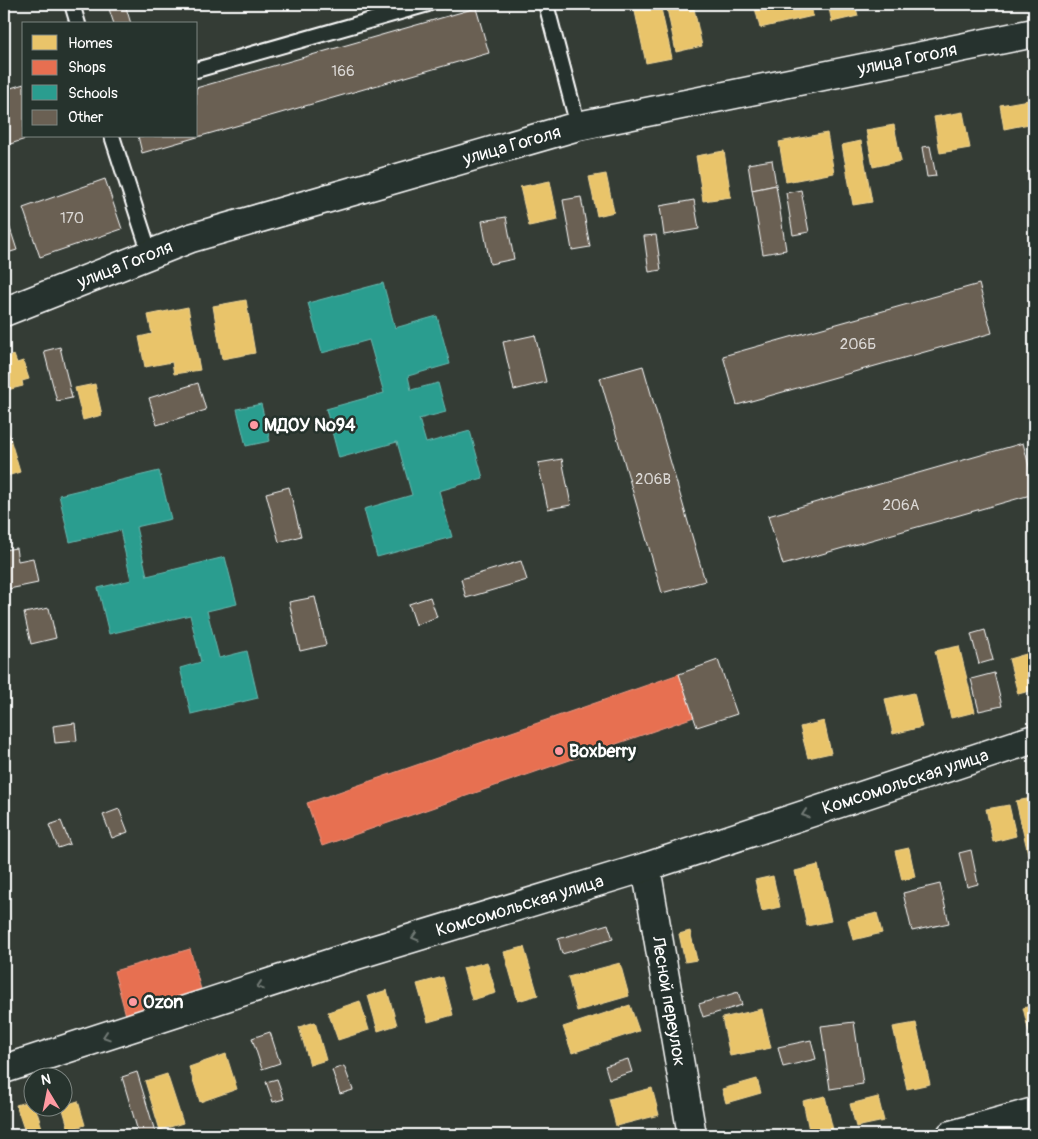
<svg xmlns="http://www.w3.org/2000/svg" width="1038" height="1139" font-family="Pangolin,sans-serif">
  <style>
    .homes { fill: #e9c46a; stroke: #f0d697 }
    .shops { fill: #e76f51; stroke: #ee9a85 }
    .schools { fill: #2a9d8f; stroke: #6abab1 }
    .building { fill: #6a6053; stroke: #fff }
    .lines { fill: none; stroke-linecap: round; stroke-linejoin: round }
    .service-casing { stroke: #fff; stroke-width: 18 }
    .minor-casing { stroke: #fff; stroke-width: 31 }
    .tertiary-casing { stroke: #fff; stroke-width: 31 }
    .service { stroke: #26332d; stroke-width: 14 }
    .minor { stroke: #26332d; stroke-width: 28 }
    .tertiary { stroke: #26332d; stroke-width: 28 }
    .oneway { stroke: #727a76 }
    .poi-dot { fill: #ff9aa2; stroke: #26332d; stroke-width: 2 }
    .labels { text-anchor: middle; stroke-width: 5; stroke-linejoin: round; paint-order: stroke }
    .number-label { font-size: 15px; fill: #dad7d4 }
    .street-label { font-size: 18px; fill: #fff; stroke: #26332d }
    .poi-label { font-size: 18px; font-weight: bold; fill: #fff; stroke: #26332d; text-anchor: start }
  </style>
  <rect width="100%" height="100%" fill="#343c35"/>
  <filter id="ink" filterUnits="userSpaceOnUse"><feTurbulence type="fractalNoise" baseFrequency=".02" numOctaves="2"/><feDisplacementMap in="SourceGraphic" scale="10" xChannelSelector="R" yChannelSelector="G"/><feConvolveMatrix kernelMatrix="1 2 1 2 8 2 1 2 1" color-interpolation-filters="sRGB"/></filter>
  <g filter="url(#ink)">
    <g class="homes">
      <path d="M646 4H660L672 58 646 63 634 7Z"/>
      <path d="M666 4H693L702 46 676 52Z"/>
      <path d="M754 4H811L813 16 760 28Z"/>
      <path d="M828 4H855L858 16 832 22Z"/>
      <path d="M1034 99V123L1004 129 1000 105Z"/>
      <path d="M963 112 970 148 940 153 934 117Z"/>
      <path d="M894 125 901 161 873 167 866 130Z"/>
      <path d="M827 133 834 173 786 182 779 142Z"/>
      <path d="M861 141 872 202 853 205 842 145Z"/>
      <path d="M724 151 731 197 703 201 696 156Z"/>
      <path d="M606 174 614 212 597 216 589 177Z"/>
      <path d="M550 181 558 220 529 226 520 187Z"/>
      <path d="M246 300 255 353 222 359 213 306Z"/>
      <path d="M188 307 200 370 174 374 172 362 145 367 139 337 152 334 148 315Z"/>
      <path d="M14 355 17 363 23 361 29 379 22 381 23 386 7 390 4 380V358Z"/>
      <path d="M95 384 102 415 83 420 75 388Z"/>
      <path d="M4 418 20 472 4 477Z"/>
      <path d="M959 646 975 712 951 718 935 651Z"/>
      <path d="M1033 652 1034 690 1018 694 1009 659Z"/>
      <path d="M914 693 922 727 893 734 885 699Z"/>
      <path d="M824 721 831 753 808 758 800 727Z"/>
      <path d="M1032 798 1034 807V861L1030 862 1016 801Z"/>
      <path d="M1009 805 1016 836 993 842 986 809Z"/>
      <path d="M909 848 915 877 902 880 895 851Z"/>
      <path d="M818 865 831 921 807 926 795 871Z"/>
      <path d="M773 876 780 907 762 911 755 880Z"/>
      <path d="M877 913 882 933 853 940 848 920Z"/>
      <path d="M690 931 697 960 685 962 679 934Z"/>
      <path d="M524 947 538 995 518 1001 504 952Z"/>
      <path d="M487 962 496 993 472 1000 463 968Z"/>
      <path d="M620 963 629 996 577 1011 568 977Z"/>
      <path d="M443 977 453 1015 428 1022 417 984Z"/>
      <path d="M387 990 397 1025 378 1031 368 996Z"/>
      <path d="M360 1001 369 1030 338 1040 328 1012Z"/>
      <path d="M630 1005 639 1031 572 1053 563 1027Z"/>
      <path d="M1034 1005V1052L1023 1008Z"/>
      <path d="M762 1009 771 1048 730 1056 722 1018Z"/>
      <path d="M315 1022 326 1060 310 1065 299 1027Z"/>
      <path d="M916 1023 930 1084 907 1089 893 1027Z"/>
      <path d="M226 1054 237 1089 200 1102 189 1067Z"/>
      <path d="M167 1074 183 1123 160 1130 145 1081Z"/>
      <path d="M757 1079 761 1093 726 1103 722 1089Z"/>
      <path d="M652 1088 659 1115 616 1126 609 1099Z"/>
      <path d="M825 1096 833 1130 810 1135 803 1101Z"/>
      <path d="M878 1097 884 1121 856 1127 850 1104Z"/>
      <path d="M32 1100V1106H35L43 1131 26 1135 16 1105Z"/>
      <path d="M78 1101 85 1125 69 1130 62 1106Z"/>
    </g>
    <g class="shops">
      <path d="M679 674 694 717 322 846 307 803Z"/>
      <path d="M190 949 203 997 127 1019 114 971Z"/>
    </g>
    <g class="schools">
      <path d="M383 283 395 328 437 316 450 364 408 376 411 390 438 383 446 412 419 419 426 443 470 431 483 478 439 491 452 537 377 557 364 509 412 495 397 442 339 458 326 409 384 393 369 340 322 353 308 303Z"/>
      <path d="M261 404 270 441 246 446 237 409Z"/>
      <path d="M159 471 171 519 136 527 147 576 225 557 237 604 207 611 219 658 247 651 258 698 191 714 180 668 201 662 190 615 109 634 98 588 131 580 120 530 70 542 59 495Z"/>
    </g>
    <g class="building">
      <path d="M125 4 131 24H114L109 9Z"/>
      <path d="M476 8 489 53 142 153 138 136H196V88Z"/>
      <path d="M24 84V136H35L4 146V90Z"/>
      <path d="M930 146 936 176 927 177 922 147Z"/>
      <path d="M772 160 776 185 752 190 748 164Z"/>
      <path d="M105 179 122 229 40 257 23 208Z"/>
      <path d="M776 185 786 250 763 254 752 190Z"/>
      <path d="M801 190 809 232 793 235 786 193Z"/>
      <path d="M581 197 590 247 572 250 563 200Z"/>
      <path d="M694 200 699 229 664 235 660 206Z"/>
      <path d="M6 216 17 250 4 254V217Z"/>
      <path d="M506 217 514 259 490 264 482 221Z"/>
      <path d="M656 235 661 270 649 272 644 236Z"/>
      <path d="M979 284 992 333 737 405 723 356Z"/>
      <path d="M535 335 546 382 514 390 503 342Z"/>
      <path d="M60 347 72 398 57 401 44 351Z"/>
      <path d="M643 366 705 581 662 593 600 378Z"/>
      <path d="M198 383 206 410 157 425 149 398Z"/>
      <path d="M1023 443 1034 485V494L783 565 768 516Z"/>
      <path d="M562 459 571 505 548 509 538 463Z"/>
      <path d="M289 487 301 536 279 542 266 493Z"/>
      <path d="M16 548 18 561 33 558 38 583 4 590V550Z"/>
      <path d="M521 561 527 580 466 598 461 579Z"/>
      <path d="M315 597 326 645 300 651 289 602Z"/>
      <path d="M430 597 437 617 416 625 409 604Z"/>
      <path d="M49 608 56 638 31 644 24 613Z"/>
      <path d="M985 630 993 660 979 664 971 634Z"/>
      <path d="M718 660 737 714 697 727 679 674Z"/>
      <path d="M994 673 1002 706 979 711 971 679Z"/>
      <path d="M75 723 77 741 55 743 53 726Z"/>
      <path d="M119 809 128 832 112 838 103 815Z"/>
      <path d="M61 821 70 844 58 848 49 825Z"/>
      <path d="M971 850 978 884 967 887 959 853Z"/>
      <path d="M940 884 949 923 912 931 903 893Z"/>
      <path d="M608 924 613 939 562 954 558 939Z"/>
      <path d="M738 992 742 1005 703 1017 699 1004Z"/>
      <path d="M854 1022 863 1084 830 1089 821 1026Z"/>
      <path d="M270 1032 280 1063 262 1069 252 1038Z"/>
      <path d="M811 1040 816 1059 783 1067 778 1047Z"/>
      <path d="M628 1059 632 1072 609 1079 605 1066Z"/>
      <path d="M344 1066 353 1090 340 1094 332 1070Z"/>
      <path d="M137 1072 156 1135H139L122 1077Z"/>
      <path d="M277 1079 284 1099 273 1102 266 1082Z"/>
      <path d="M16 1129 18 1135H4V1132Z"/>
    </g>
    <g class="lines">
      <g class="service-casing">
        <g id="service">
          <path d="M72 4 78 24"/>
          <path d="M546 4 578 126"/>
          <path d="M196 70 428 4"/>
          <path d="M112 136 150 254"/>
        </g>
      </g>
      <g class="minor-casing">
        <g id="minor">
          <path id="s1" d="M4 312 191 238 578 126 1034 33"/>
          <path id="s2" d="M646 867 692 1135"/>
          <path d="M951 1135 1034 1112"/>
        </g>
      </g>
      <g class="tertiary-casing">
        <g id="tertiary">
          <path id="s3" d="M4 1069 340 960 646 867 1034 739"/>
        </g>
      </g>
      <use href="#service" class="service"/>
      <use href="#minor" class="minor"/>
      <use href="#tertiary" class="tertiary"/>
    </g>
    <defs><path id="oneway-chevron" d="M-2-3.5L2.5 0L-2 3.5" fill="none" stroke-width="1.6" stroke-linecap="round" stroke-linejoin="round" transform="scale(1.25)"/></defs>
    <g class="oneway">
      <use href="#oneway-chevron" transform="translate(805 814) rotate(162)"/>
      <use href="#oneway-chevron" transform="translate(415 937) rotate(163)"/>
      <use href="#oneway-chevron" transform="translate(260 986) rotate(162)"/>
      <use href="#oneway-chevron" transform="translate(106 1036) rotate(162)"/>
    </g>
  </g>
  <g class="poi-dot">
    <circle cx="254" cy="425" r="5"/>
    <circle cx="559" cy="751" r="5"/>
    <circle cx="133" cy="1002" r="5"/>
  </g>
  <g class="labels">
    <g class="number-label">
      <text x="343" y="76">166</text>
      <text x="72" y="223">170</text>
      <text x="858" y="349">206Б</text>
      <text x="653" y="484">206В</text>
      <text x="901" y="510">206А</text>
    </g>
    <g class="street-label">
      <text dy="6" stroke="none"><textPath href="#s1" startOffset="940">улица Гоголя</textPath></text>
      <text dy="6" stroke="none"><textPath href="#s1" startOffset="535">улица Гоголя</textPath></text>
      <text dy="6" stroke="none"><textPath href="#s1" startOffset="130">улица Гоголя</textPath></text>
      <text dy="6" stroke="none"><textPath href="#s3" startOffset="946">Комсомольская улица</textPath></text>
      <text dy="6" stroke="none"><textPath href="#s3" startOffset="541">Комсомольская улица</textPath></text>
      <text dy="6" stroke="none"><textPath href="#s2" startOffset="136">Лесной переулок</textPath></text>
    </g>
    <g class="poi-label">
      <text x="264" y="431">МДОУ №94</text>
      <text x="569" y="757">Boxberry</text>
      <text x="143" y="1008">Ozon</text>
    </g>
  </g>
  <rect width="1038" height="1139" fill="none" stroke="#26332d" stroke-width="20"/>
  <rect x="10" y="10" width="1018" height="1119" fill="none" stroke="#fff" stroke-width="2" filter="url(#ink)"/>
  <rect x="22" y="22" width="175" height="115" fill="#26332d" stroke="#7d8581"/>
  <rect x="32" y="35" width="25" height="15" fill="#e9c46a" stroke="#7d8581"/>
  <text x="68" y="48" font-size="15" fill="#ffffff">Homes</text>
  <rect x="32" y="60" width="25" height="15" fill="#e76f51" stroke="#7d8581"/>
  <text x="68" y="72" font-size="15" fill="#ffffff">Shops</text>
  <rect x="32" y="85" width="25" height="15" fill="#2a9d8f" stroke="#7d8581"/>
  <text x="68" y="98" font-size="15" fill="#ffffff">Schools</text>
  <rect x="32" y="110" width="25" height="15" fill="#6a6053" stroke="#7d8581"/>
  <text x="68" y="122" font-size="15" fill="#ffffff">Other</text>
  <g transform="translate(48 1092) rotate(350)"><circle r="24" fill="#26332d" stroke="#7d8581"/>
  <path d="M0-4L9 19L0 12L-9 19Z" fill="#ff9aa2"/>
  <text y="-8" font-size="14" font-weight="bold" text-anchor="middle" fill="#ffffff">N</text>
  </g>
</svg>
